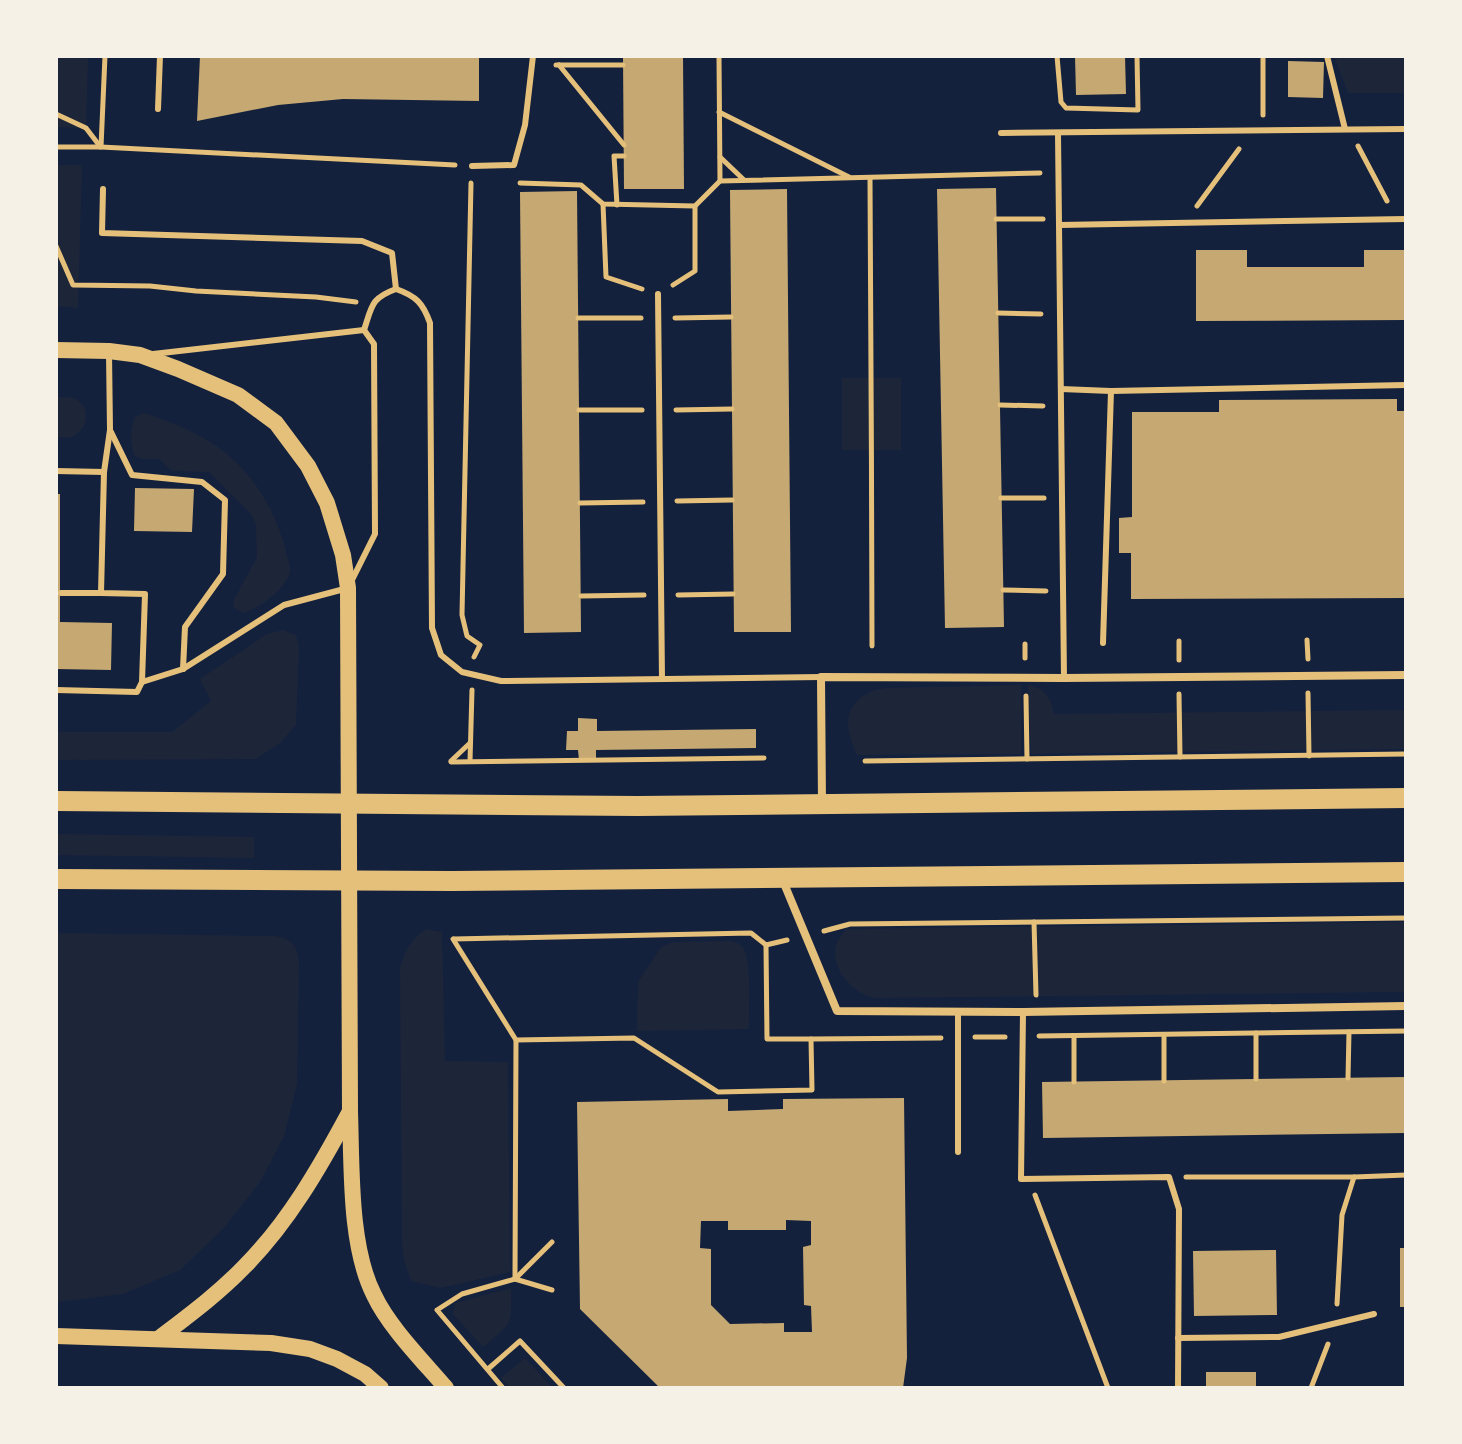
<svg xmlns="http://www.w3.org/2000/svg" width="1462" height="1444" font-family="'Golos Text',sans-serif">
  <style>
    .green { fill: #1d2539 }
    .building { fill: #c6a872; fill-rule: evenodd }
    .lines { fill: none; stroke-linecap: round; stroke-linejoin: round }
    .path { stroke: #e5c07b; stroke-width: 5 }
    .service { stroke: #e5c07b; stroke-width: 6 }
    .minor { stroke: #e5c07b; stroke-width: 8 }
    .secondary { stroke: #e5c07b; stroke-width: 16 }
    .primary { stroke: #e5c07b; stroke-width: 20 }
  </style>
  <rect width="100%" height="100%" fill="#14213d"/>
  <g class="green">
    <path d="M56 56H88L86 128 56 127Z"/>
    <path d="M1334 56H1406V93H1348Z"/>
    <path d="M56 165H82L78 308 56 306Z"/>
    <rect x="842" y="378" width="59" height="72"/>
    <path d="M56 397C62 397 70 397 75 399 90 405 89 428 75 435 69 439 62 437 56 437Z"/>
    <path d="M144 413C177 424 210 437 235 461 260 485 278 519 286 551 287 557 290 564 290 569 290 587 258 609 243 613L233 607 234 600 257 557 256 525 251 514 209 472 172 471 159 459H141L134 455C130 442 130 429 135 417Z"/>
    <path d="M283 630 296 635 299 646 296 725 280 743 256 759 56 760V732H172L211 701 200 679 267 634Z"/>
    <path d="M1021 685V754L857 755C847 733 840 708 868 693 873 690 881 689 887 688Z"/>
    <path d="M1028 685C1045 688 1052 699 1054 714L1406 710V749L1031 754Z"/>
    <path d="M56 834 254 837V858L56 855Z"/>
    <path d="M1406 922V992L874 998C853 993 830 969 836 945 838 939 842 934 846 929Z"/>
    <path d="M426 929 442 932 445 1061 508 1062 510 1272 440 1288 411 1281 404 1260 402 1240 400 967C405 950 412 939 426 929Z"/>
    <path d="M56 933 275 936C292 940 297 944 299 962L297 1084 284 1136 260 1182 224 1228 180 1270 123 1294 56 1302Z"/>
    <path d="M730 941C735 942 738 942 742 946 753 958 748 1011 749 1029L637 1031 638 982 661 947 673 942Z"/>
    <path d="M511 1288C512 1326 512 1323 483 1347L453 1314 455 1303Z"/>
    <path d="M525 1358 553 1388H510L501 1378Z"/>
  </g>
  <g class="building">
    <path d="M200 56H479V101L343 99 278 105 197 121Z"/>
    <path d="M623 56H683L684 189H624Z"/>
    <path d="M1075 56H1125L1126 94 1076 95Z"/>
    <path d="M1288 61 1324 62 1323 98 1288 97Z"/>
    <path d="M996 188 1004 627 945 628 937 189Z"/>
    <path d="M787 189 791 632H734L730 190Z"/>
    <path d="M577 191 581 632 524 633 520 192Z"/>
    <path d="M1196 250H1247V267H1364V250H1406V320L1196 321Z"/>
    <path d="M1397 399V411H1406V598L1131 599V553H1119V518L1132 517V412H1219V400Z"/>
    <path d="M135 488 194 489 192 532 134 531Z"/>
    <path d="M56 494H60V622L112 623 111 670 56 669Z"/>
    <path d="M578 718 597 719V731L756 729V748L596 750V760H579L578 750H566L567 731H578Z"/>
    <path d="M1406 1077V1133L1043 1138 1042 1082Z"/>
    <path d="M904 1098 907 1358 903 1388H660L580 1309 577 1102 728 1099V1111L783 1109V1099ZM786 1220 811 1221V1245L803 1247 804 1305 811 1306 812 1332H784V1323L730 1324 711 1305V1249L700 1248 701 1221H728V1230H786Z"/>
    <rect x="1400" y="1248" width="6" height="59"/>
    <path d="M1276 1250 1277 1315 1194 1316 1193 1251Z"/>
    <rect x="1206" y="1372" width="50" height="16"/>
  </g>
  <g class="lines">
    <g class="path">
      <path d="M719 56 720 181"/>
      <path d="M1057 56 1061 102 1066 108 1138 110 1137 56"/>
      <path d="M556 65H623"/>
      <path d="M559 65 624 145"/>
      <path d="M719 112 849 177"/>
      <path d="M56 114 86 128 99 145"/>
      <path d="M1263 115V56"/>
      <path d="M1358 146 1387 201"/>
      <path d="M56 147H101L455 165"/>
      <path d="M101 147 105 56"/>
      <path d="M720 157 744 180"/>
      <path d="M870 178C872 334 871 490 872 646"/>
      <path d="M471 183 462 615 467 636 480 645 474 657"/>
      <path d="M520 183 581 185 603 204 695 206 720 181 1040 173"/>
      <path d="M603 204 606 277 642 289"/>
      <path d="M617 205 614 156H624"/>
      <path d="M1197 206 1239 149"/>
      <path d="M996 219H1043"/>
      <path d="M56 246 73 285 150 286 196 291 316 297 356 302"/>
      <path d="M673 285 695 271V206"/>
      <path d="M998 313 1041 314"/>
      <path d="M578 318H641"/>
      <path d="M675 318 731 317"/>
      <path d="M1000 405 1043 406"/>
      <path d="M579 410H642"/>
      <path d="M676 410 732 409"/>
      <path d="M1001 498H1044"/>
      <path d="M677 501 732 500"/>
      <path d="M580 503 643 502"/>
      <path d="M1003 590 1046 591"/>
      <path d="M678 595 733 594"/>
      <path d="M581 596 644 595"/>
      <path d="M1307 640 1308 659"/>
      <path d="M1179 641V660"/>
      <path d="M1025 644V658"/>
      <path d="M1308 693 1309 756"/>
      <path d="M1179 694 1180 757"/>
      <path d="M1026 696 1027 759"/>
      <path d="M451 761 470 743"/>
      <path d="M470 761 472 690"/>
      <path d="M865 761 1406 754"/>
      <path d="M451 762 764 758"/>
      <path d="M1034 922 1036 995"/>
      <path d="M824 931 850 924 1406 918"/>
      <path d="M453 939 516 1040 634 1038 718 1092 812 1090 811 1039 941 1038"/>
      <path d="M454 939 751 933 766 945 767 1039H811"/>
      <path d="M766 945 787 940"/>
      <path d="M1256 1033V1079"/>
      <path d="M1164 1035V1081"/>
      <path d="M1039 1036 1406 1031"/>
      <path d="M1074 1036V1082"/>
      <path d="M975 1037H1005"/>
      <path d="M1348 1078 1349 1032"/>
      <path d="M1186 1177H1354L1406 1175"/>
      <path d="M1035 1195 1108 1388"/>
      <path d="M516 1278 552 1242"/>
      <path d="M515 1279 516 1040"/>
      <path d="M1337 1304 1342 1215 1354 1177"/>
      <path d="M488 1369 520 1341 564 1388"/>
      <path d="M503 1388 437 1310 462 1294 515 1279 552 1290"/>
      <path d="M1311 1388 1328 1344"/>
    </g>
    <g class="service">
      <path d="M1327 56 1345 129"/>
      <path d="M158 109 160 56"/>
      <path d="M1001 133 1406 129"/>
      <path d="M1058 134 1064 678"/>
      <path d="M472 166 514 165 525 125 533 56"/>
      <path d="M103 189 102 233 362 241 392 253 396 289"/>
      <path d="M1059 225 1406 219"/>
      <path d="M658 294 662 679"/>
      <path d="M364 330C372 306 371 298 396 289 416 296 423 303 430 323L432 628 441 655 462 672 501 681 821 677"/>
      <path d="M109 353 110 430 104 472 101 593 145 594 142 682"/>
      <path d="M1061 389 1111 391 1406 385"/>
      <path d="M111 432 132 475 202 482 225 500 223 574 185 627 183 669"/>
      <path d="M56 471 104 472"/>
      <path d="M61 593H101"/>
      <path d="M1103 643 1111 391"/>
      <path d="M56 690 137 692 142 682 183 669 284 605 348 588 375 534 374 344 364 330 153 354"/>
      <path d="M1023 1012 1021 1179 1169 1177 1179 1209 1178 1388"/>
      <path d="M958 1152V1012"/>
      <path d="M1178 1338 1279 1337 1374 1314"/>
    </g>
    <g class="minor">
      <path d="M822 803 821 677 1064 678 1406 675"/>
      <path d="M783 881 837 1011 1023 1012 1406 1006"/>
    </g>
    <g class="secondary">
      <path d="M56 350 109 351 140 355 178 369 238 395 276 423 308 466 327 503 343 555 348 588 350 1112C352 1167 349 1246 374 1295 389 1327 423 1361 446 1388"/>
      <path d="M56 1336 271 1343 310 1349 337 1359 365 1374 381 1388"/>
      <path d="M158 1339C188 1316 218 1294 244 1267 288 1223 320 1167 349 1113"/>
    </g>
    <g class="primary">
      <path d="M56 801 638 806 1406 798"/>
      <path d="M56 879 452 881 1406 872"/>
    </g>
  </g>
  <rect width="1462" height="1444" fill="none" stroke="#f6f1e7" stroke-width="116"/>
</svg>
